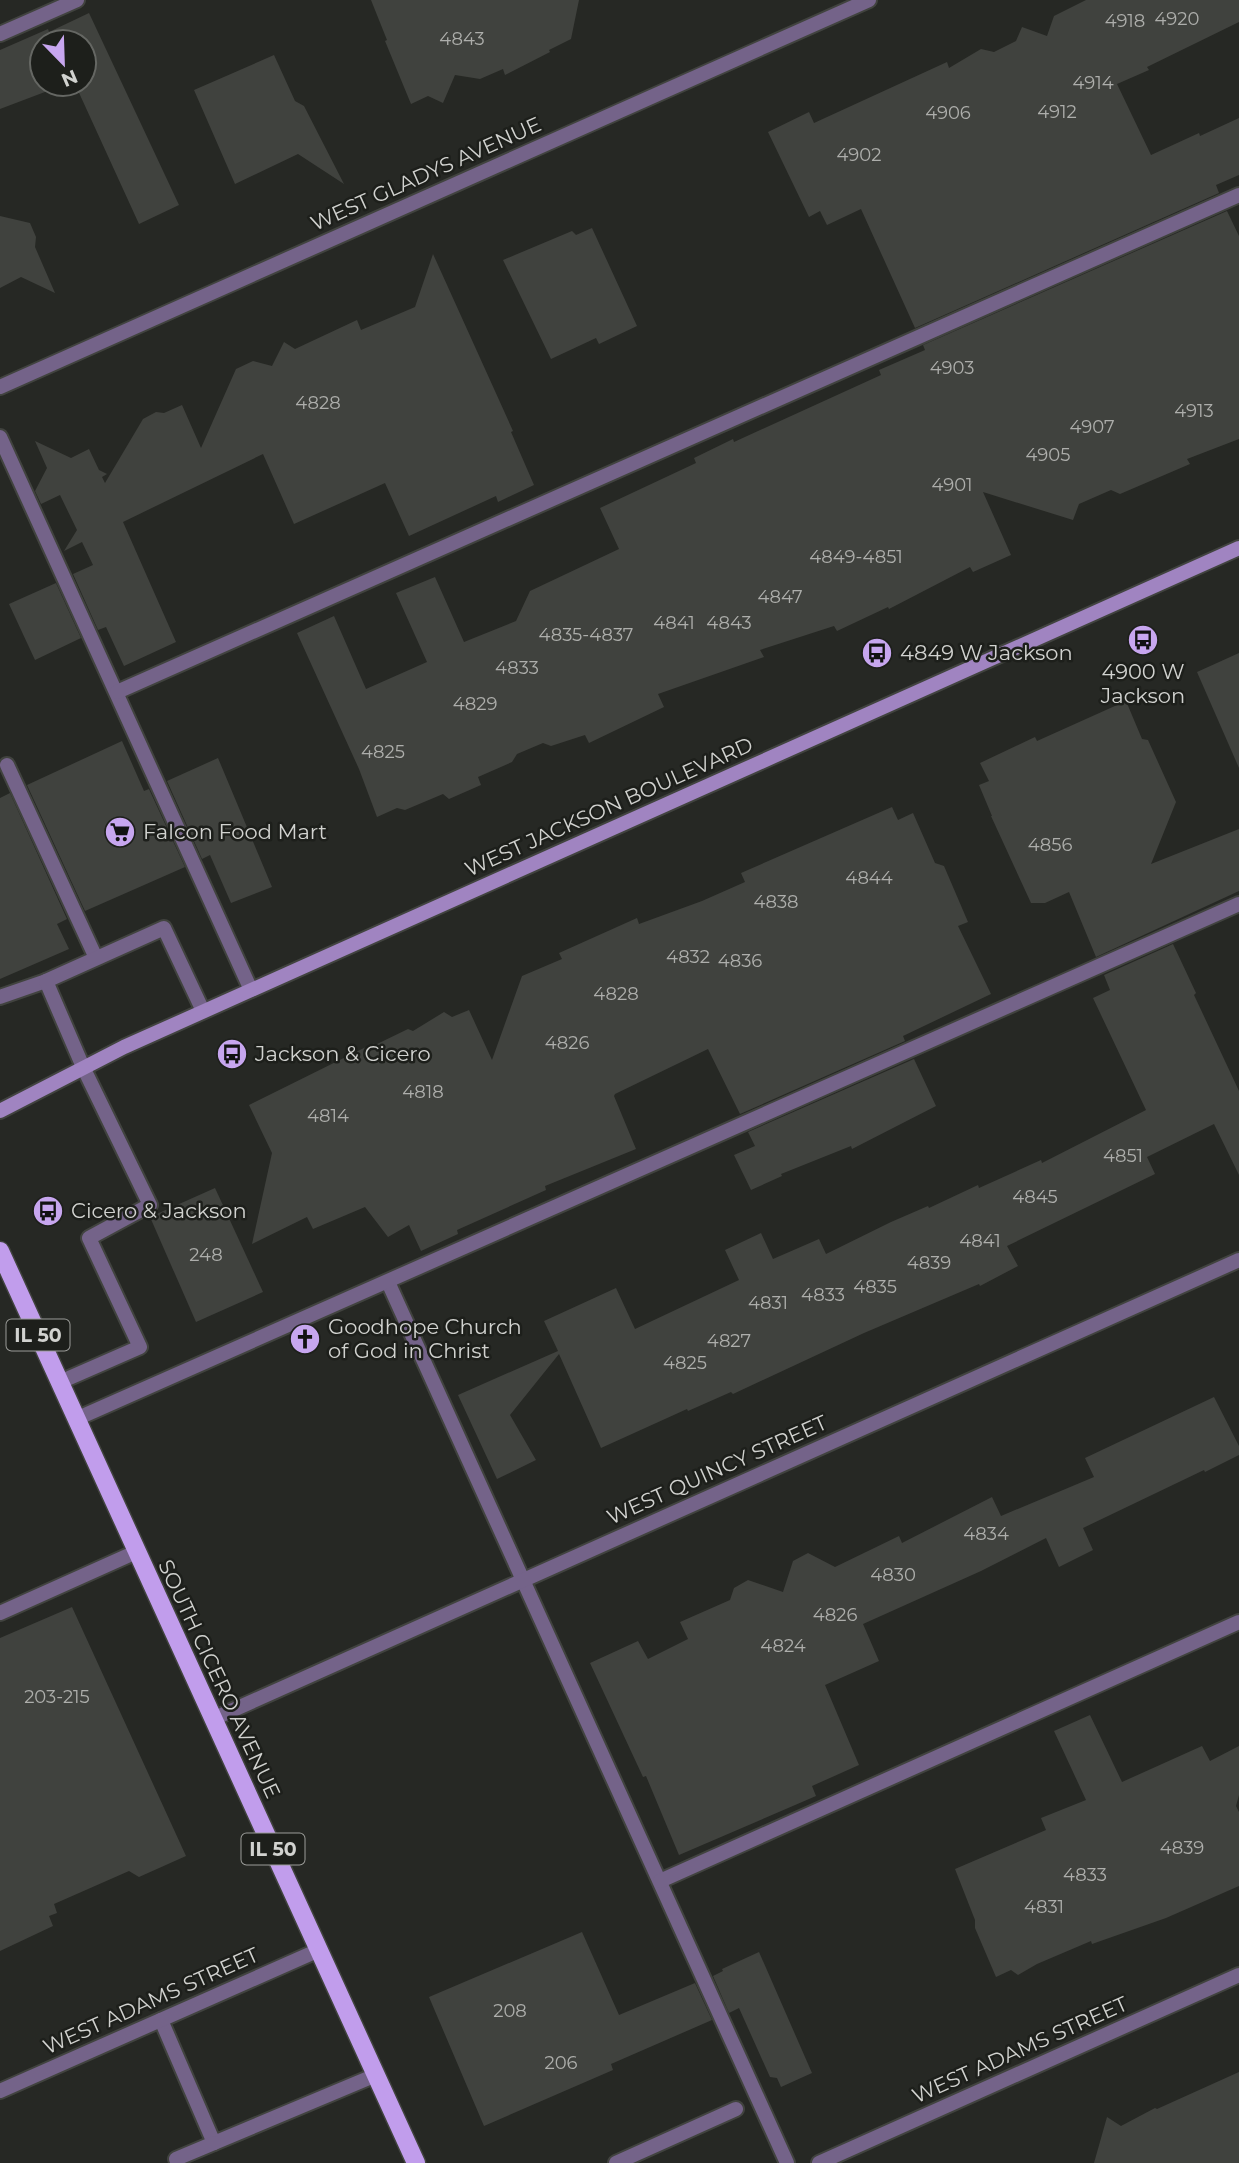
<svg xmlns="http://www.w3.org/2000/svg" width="1239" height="2163" font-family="Montserrat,sans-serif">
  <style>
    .building { fill: #40423e }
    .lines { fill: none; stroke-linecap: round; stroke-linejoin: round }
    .lane-casing { stroke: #41433f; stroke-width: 18 }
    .street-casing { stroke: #41433f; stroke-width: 18 }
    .secondary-casing { stroke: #41433f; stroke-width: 18 }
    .primary-casing { stroke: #41433f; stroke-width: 21 }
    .lane { stroke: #746389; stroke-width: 14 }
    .street { stroke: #746389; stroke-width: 14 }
    .secondary { stroke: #a084c1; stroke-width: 14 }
    .primary { stroke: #c19dec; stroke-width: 18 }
    .labels { text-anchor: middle; stroke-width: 5; stroke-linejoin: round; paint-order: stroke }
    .number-label { font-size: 18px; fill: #adaeab }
    .shield { fill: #1d1f1b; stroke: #9b9c99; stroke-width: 2 }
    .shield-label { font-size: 19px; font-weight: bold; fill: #d1d2cf }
    .street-label { font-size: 21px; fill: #d1d2cf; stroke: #1d1f1b }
    .poi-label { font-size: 21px; fill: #d1d2cf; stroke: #1d1f1b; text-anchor: start }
  </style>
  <rect width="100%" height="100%" fill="#262824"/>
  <g class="building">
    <path d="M371 0H579L571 39 549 50 550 52 505 75 503 69 480 79 455 75 443 103 428 96 411 104 385 41 387 40Z"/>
    <path d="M1086 0H1239V22L1147 67 1149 70 1117 84 1151 155 1199 133 1200 136 1239 118V175L1216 185 1219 193 915 328 861 209 827 225 820 211 809 217 768 132 809 112 814 123 947 62 949 68 981 49 994 52 1016 41 1022 27 1047 36 1054 16Z"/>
    <path d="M89 13 179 205 139 224 75 84H84V42H42V84H66L0 109V50L48 29 49 32Z"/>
    <path d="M274 55 295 101 304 106 344 184 298 154 235 184 194 90Z"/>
    <path d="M1227 211 1239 236V439L1187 459 1190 464 1120 494 1111 490 1079 504 1073 520 983 492 1011 555 973 572 970 567 889 609 888 607 837 631 834 626 760 650 764 657 658 694 664 707 589 743 585 735 551 746 543 743 517 754 512 762 478 777 481 785 449 799 443 794 405 810 397 808 377 817 359 769 297 633 334 616 366 689 427 662 396 593 435 577 464 642 516 621 530 591 619 549 600 508 696 463 694 458 733 439 734 442 881 375 879 370 925 350 923 345Z"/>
    <path d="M0 216 30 223 36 237 35 247 55 293 21 277 0 288Z"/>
    <path d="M592 228 637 326 599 344 596 338 551 359 503 260 572 231 576 235Z"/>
    <path d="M433 254 513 431 511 432 534 485 498 502 496 496 409 536 385 483 294 524 263 454 123 522 176 642 124 666 106 627 98 630 73 574 93 565 82 542 64 551 77 530 60 495 41 504 35 491 47 468 35 441 71 458 89 449 99 470 107 474 102 477 105 483 143 419 156 412 164 413 182 405 201 448 236 369 253 361 272 366 284 342 295 349 357 320 361 330 415 307Z"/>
    <path d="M56 583 81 638 35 660 9 604Z"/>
    <path d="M1239 653V768L1197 672Z"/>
    <path d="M1126 701 1142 739 1148 740 1176 802 1151 864 1239 829V891L1096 957 1069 892 1045 903H1031L991 816H992L979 785 989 781 980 763 1035 737 1037 741Z"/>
    <path d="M122 741 144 791 149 789 185 867 85 911 27 785Z"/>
    <path d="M218 758 272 887 231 903 210 855 202 859 167 781Z"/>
    <path d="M10 793 67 919 57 924 69 949 0 979V798Z"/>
    <path d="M892 807 898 820 913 813 935 863 944 866 968 922 958 926 991 994 903 1036 905 1041 740 1114 708 1049 615 1094 614 1096 636 1149 545 1186 546 1190 457 1230 458 1234 421 1251 409 1225 388 1237 365 1207 313 1229 307 1217 252 1244 272 1153 249 1105 374 1043 375 1045 408 1029 413 1031 444 1012 452 1017 469 1010 492 1060 522 976 562 959 559 953 637 918 639 924 702 901 745 882 741 873Z"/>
    <path d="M1173 944 1196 993 1194 995 1239 1091V1175L1214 1124 1147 1157 1155 1174 1007 1246 1018 1266 980 1286 979 1284 864 1333 733 1394 731 1392 688 1411 687 1409 601 1448 559 1354 510 1415 536 1460 497 1479 458 1395 558 1351 544 1321 616 1288 635 1329 739 1280 725 1250 761 1233 773 1259 819 1239 826 1254 891 1222 928 1206 929 1208 978 1185 979 1188 1041 1160 1042 1163 1146 1110 1093 998 1110 990 1104 975Z"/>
    <path d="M914 1059 936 1106 852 1149 851 1146 781 1174 782 1176 751 1190 734 1155 755 1146 748 1132Z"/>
    <path d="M215 1188 263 1292 196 1322 150 1217Z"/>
    <path d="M1214 1397 1239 1446V1455L1205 1472 1204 1470 1083 1528 1093 1550 1059 1567 1046 1538 981 1571 863 1624 879 1661 825 1685 859 1765 812 1786 816 1796 679 1855 646 1776 643 1777 590 1663 638 1641 648 1659 688 1639 680 1622 730 1600 734 1588 748 1580 783 1592 793 1561 808 1553 835 1567 899 1536 902 1543 992 1497 1001 1516 1094 1477 1085 1458Z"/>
    <path d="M72 1607 186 1856 139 1877 129 1871 54 1904 57 1913 49 1916 53 1926 0 1951V1638Z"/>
    <path d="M1090 1715 1122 1782 1202 1746 1210 1761 1239 1746V1795L1236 1806 1239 1812V1886L1166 1918 1092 1944 1091 1941 1037 1964 1018 1975 1011 1970 996 1977 975 1928V1920L955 1869 1046 1830 1041 1818 1086 1800 1054 1731Z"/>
    <path d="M582 1932 619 2015 695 1983 712 2020 611 2064 613 2070 484 2126 429 1997Z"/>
    <path d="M759 1952 812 2073 781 2087 777 2078 770 2077 739 2008 729 2013 713 1976 723 1971 722 1969Z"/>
    <path d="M1239 2072V2163H1094L1107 2117 1121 2126 1155 2108 1157 2109Z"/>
  </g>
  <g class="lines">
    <g class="lane-casing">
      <g id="lane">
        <path d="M0 34 77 0"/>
        <path d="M0 437 251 990"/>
        <path d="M117 692 1239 195"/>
        <path d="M7 765 96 958"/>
        <path d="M0 997 46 981"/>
        <path d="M388 1282 787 2163"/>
        <path d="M60 1382 140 1347 89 1238 150 1205 83 1067 46 981 164 928 203 1011"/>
        <path d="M76 1419 1239 904"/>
        <path d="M0 1613 136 1552"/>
        <path d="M660 1881 1239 1622"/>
        <path d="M161 2020 214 2143 376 2075"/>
        <path d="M178 2163 176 2159 214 2143"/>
        <path d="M616 2163 736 2109"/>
      </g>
    </g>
    <g class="street-casing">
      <g id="street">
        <path d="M0 387 869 0"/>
        <path d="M213 1719 1239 1260"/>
        <path d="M0 2091 319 1950"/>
        <path d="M819 2163 1239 1975"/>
      </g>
    </g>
    <g class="secondary-casing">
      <path id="secondary" d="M0 1111 124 1047 1239 548"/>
    </g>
    <g class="primary-casing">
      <path id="primary" d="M0 1251 416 2163"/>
    </g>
    <use href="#lane" class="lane"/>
    <use href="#street" class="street"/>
    <use href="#secondary" class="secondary"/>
    <use href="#primary" class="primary"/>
  </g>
  <defs>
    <g id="bus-disc" transform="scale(1.575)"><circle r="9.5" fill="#c7a6ef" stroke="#1d1f1b"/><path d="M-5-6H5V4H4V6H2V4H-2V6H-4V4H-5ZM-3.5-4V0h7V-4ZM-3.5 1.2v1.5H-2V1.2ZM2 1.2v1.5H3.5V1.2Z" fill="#111"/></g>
    <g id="supermarket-disc" transform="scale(1.575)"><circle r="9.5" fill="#c7a6ef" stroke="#1d1f1b"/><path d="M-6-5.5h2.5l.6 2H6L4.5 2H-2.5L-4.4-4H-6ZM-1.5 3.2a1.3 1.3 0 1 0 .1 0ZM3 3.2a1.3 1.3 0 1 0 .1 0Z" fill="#111"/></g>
    <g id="church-disc" transform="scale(1.575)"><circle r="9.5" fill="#c7a6ef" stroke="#1d1f1b"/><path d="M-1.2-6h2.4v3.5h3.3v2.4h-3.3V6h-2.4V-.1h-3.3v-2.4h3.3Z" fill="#111"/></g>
  </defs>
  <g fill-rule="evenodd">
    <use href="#bus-disc" x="1143" y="640"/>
    <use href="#bus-disc" x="877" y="653"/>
    <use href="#supermarket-disc" x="120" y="832"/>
    <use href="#bus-disc" x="232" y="1054"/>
    <use href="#bus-disc" x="48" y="1211"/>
    <use href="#church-disc" x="305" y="1339"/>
  </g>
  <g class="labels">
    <g class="number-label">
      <text x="1177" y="25">4920</text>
      <text x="1125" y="27">4918</text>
      <text x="462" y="45">4843</text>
      <text x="1093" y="89">4914</text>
      <text x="1057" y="118">4912</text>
      <text x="948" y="119">4906</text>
      <text x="859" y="161">4902</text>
      <text x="952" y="374">4903</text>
      <text x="318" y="409">4828</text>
      <text x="1194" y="417">4913</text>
      <text x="1092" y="433">4907</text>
      <text x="1048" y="461">4905</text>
      <text x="952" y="491">4901</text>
      <text x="856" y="563">4849-4851</text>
      <text x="780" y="603">4847</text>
      <text x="674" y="629">4841</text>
      <text x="729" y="629">4843</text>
      <text x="586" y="641">4835-4837</text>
      <text x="517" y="674">4833</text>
      <text x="475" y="710">4829</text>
      <text x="383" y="758">4825</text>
      <text x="1050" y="851">4856</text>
      <text x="869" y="884">4844</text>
      <text x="776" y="908">4838</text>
      <text x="688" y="963">4832</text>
      <text x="740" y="967">4836</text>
      <text x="616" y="1000">4828</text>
      <text x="567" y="1049">4826</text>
      <text x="423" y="1098">4818</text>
      <text x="328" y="1122">4814</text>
      <text x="1123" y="1162">4851</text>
      <text x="1035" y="1203">4845</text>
      <text x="980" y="1247">4841</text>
      <text x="206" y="1261">248</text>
      <text x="929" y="1269">4839</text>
      <text x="875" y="1293">4835</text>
      <text x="823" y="1301">4833</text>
      <text x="768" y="1309">4831</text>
      <text x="729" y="1347">4827</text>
      <text x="685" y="1369">4825</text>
      <text x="986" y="1540">4834</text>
      <text x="893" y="1581">4830</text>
      <text x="835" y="1621">4826</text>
      <text x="783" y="1652">4824</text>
      <text x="57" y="1703">203-215</text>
      <text x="1182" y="1854">4839</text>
      <text x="1085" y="1881">4833</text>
      <text x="1044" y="1913">4831</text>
      <text x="510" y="2017">208</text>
      <text x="561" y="2069">206</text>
    </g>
    <g class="shield">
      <rect x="6.5" y="1319.5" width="63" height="31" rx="5"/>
      <rect x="241.5" y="1833.5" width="63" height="31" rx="5"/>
    </g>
    <g class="shield-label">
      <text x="38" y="1342">IL 50</text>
      <text x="273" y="1856">IL 50</text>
    </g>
    <g class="street-label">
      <text transform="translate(426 174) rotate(-24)" y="7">WEST GLADYS AVENUE</text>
      <text transform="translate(609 807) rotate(-24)" y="7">WEST JACKSON BOULEVARD</text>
      <text transform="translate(717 1470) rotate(-24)" y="7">WEST QUINCY STREET</text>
      <text transform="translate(219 1679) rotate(65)" y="7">SOUTH CICERO AVENUE</text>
      <text transform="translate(151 2001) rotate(-24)" y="7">WEST ADAMS STREET</text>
      <text transform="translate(1020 2050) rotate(-24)" y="7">WEST ADAMS STREET</text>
    </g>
    <g class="poi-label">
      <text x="900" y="660">4849 W Jackson</text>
      <text x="1143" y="679" text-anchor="middle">4900 W<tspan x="1143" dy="24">Jackson</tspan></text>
      <text x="143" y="839">Falcon Food Mart</text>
      <text x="255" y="1061">Jackson &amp; Cicero</text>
      <text x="71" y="1218">Cicero &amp; Jackson</text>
      <text x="328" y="1334">Goodhope Church<tspan x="328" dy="24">of God in Christ</tspan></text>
    </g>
  </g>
  <g transform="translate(63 63) rotate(157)"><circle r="33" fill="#1d1f1b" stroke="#656763" stroke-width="2"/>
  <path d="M0-5L12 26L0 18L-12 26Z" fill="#c7a6ef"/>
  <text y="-10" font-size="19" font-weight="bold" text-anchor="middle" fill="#d1d2cf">N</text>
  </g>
</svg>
